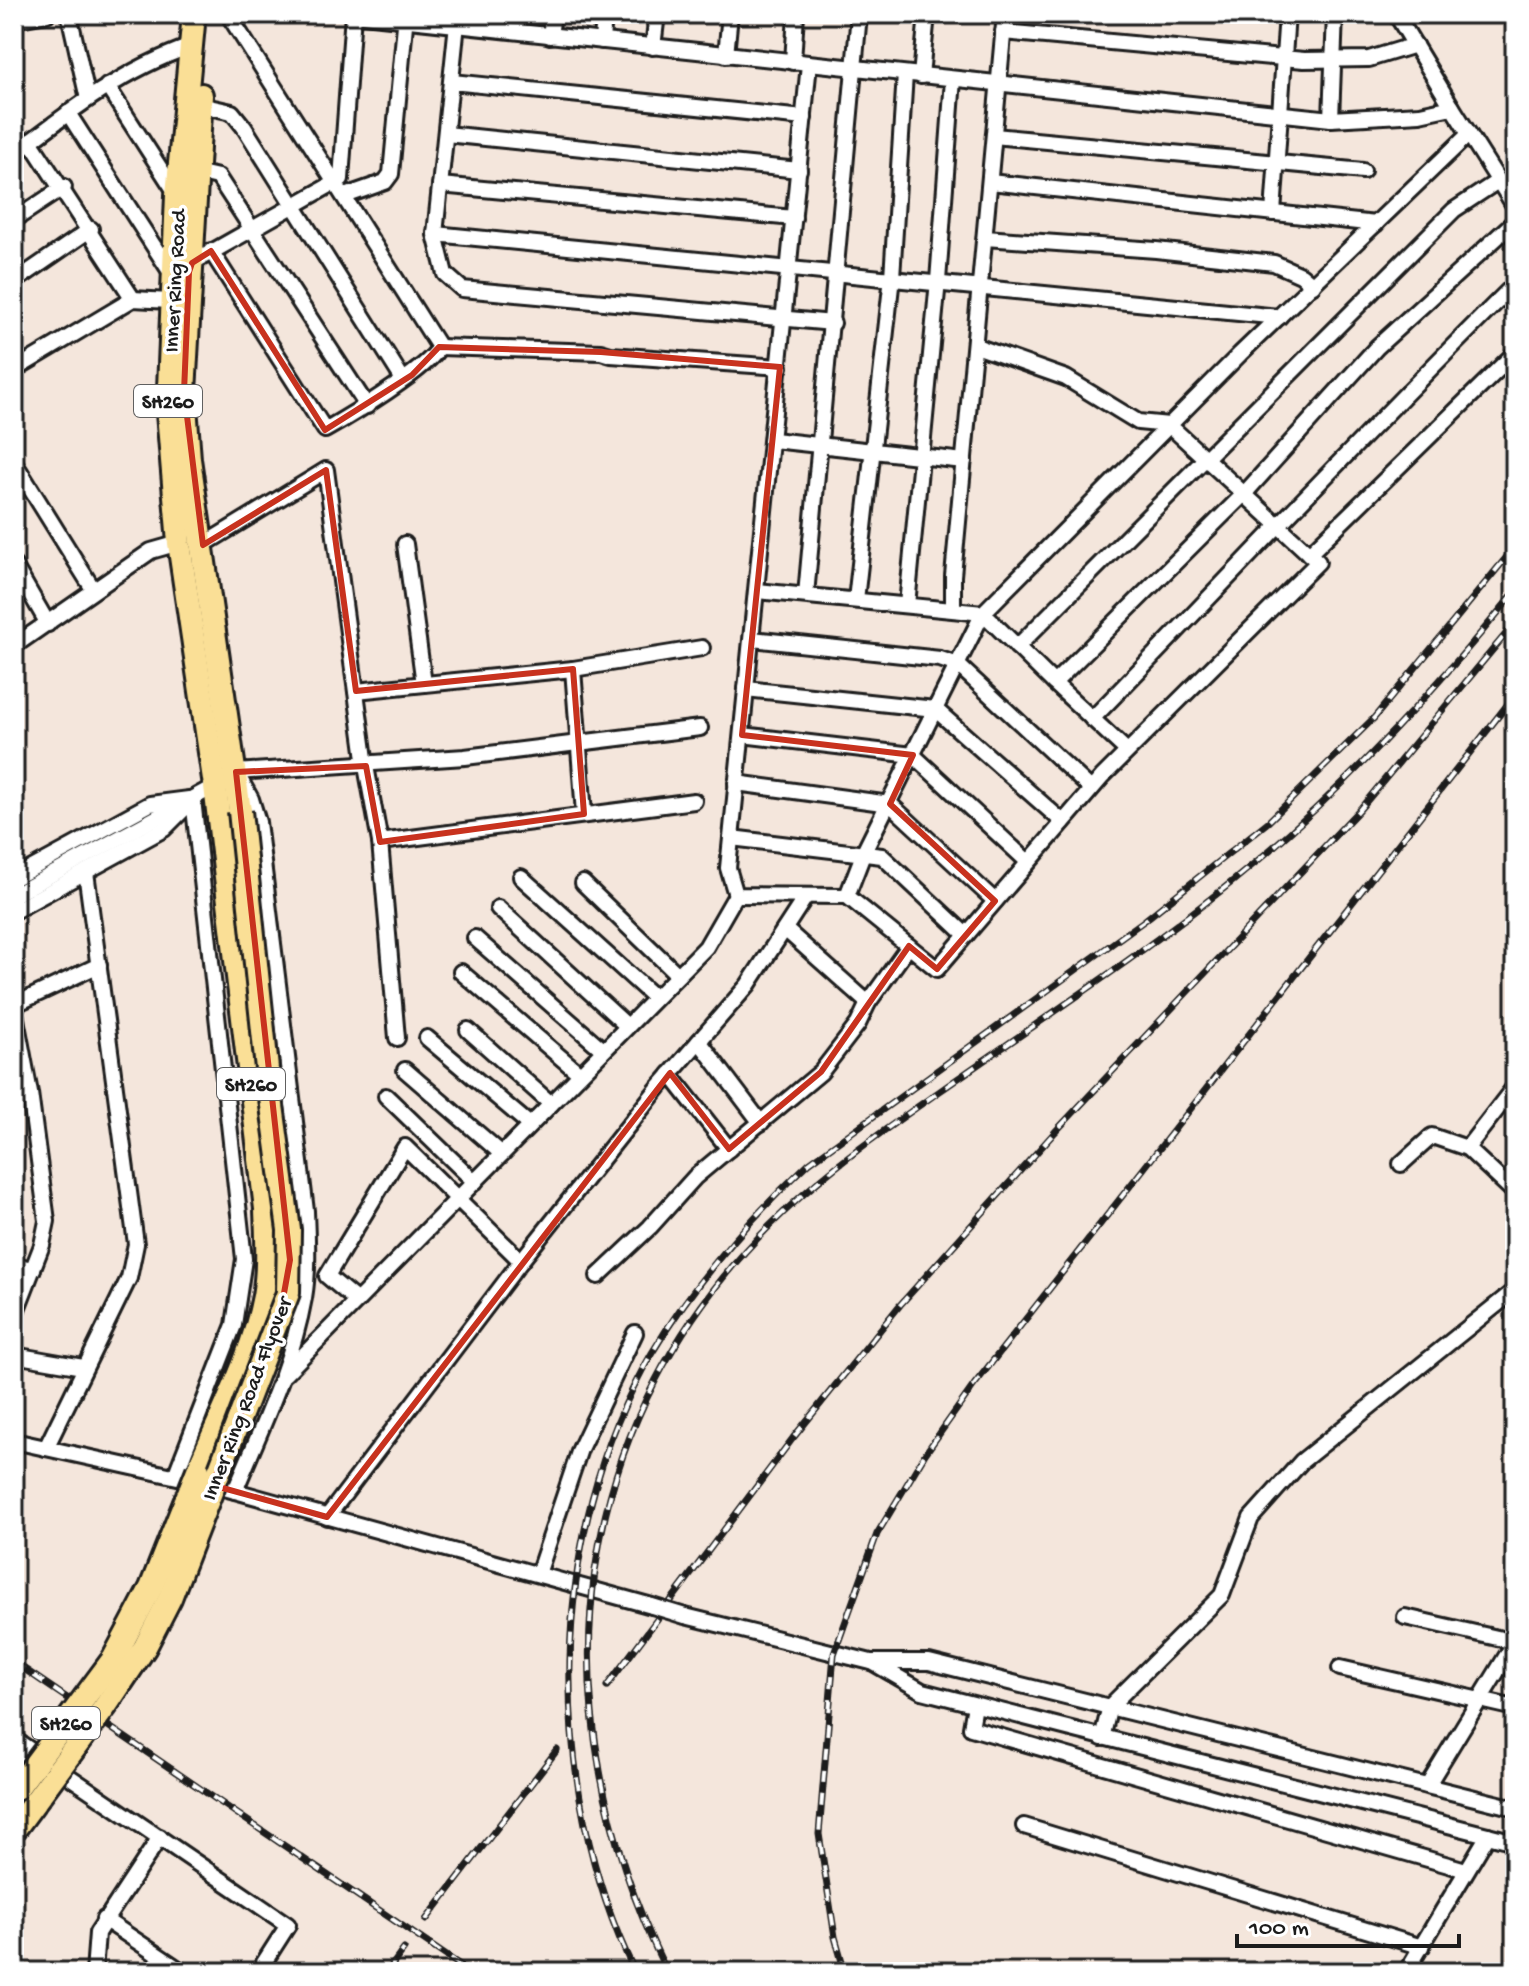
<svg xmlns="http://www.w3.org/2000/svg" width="1529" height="1986" font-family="'Gochi Hand',sans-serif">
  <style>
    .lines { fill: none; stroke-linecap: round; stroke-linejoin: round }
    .stream { stroke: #588492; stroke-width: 4 }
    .minor-casing { stroke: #1c1c1c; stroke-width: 20 }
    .highway-casing { stroke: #1c1c1c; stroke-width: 28 }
    .minor { stroke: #fff; stroke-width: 14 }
    .highway { stroke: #fadf96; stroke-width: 22 }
    .rail-casing { stroke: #1c1c1c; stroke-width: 7 }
    .rail { stroke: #fff; stroke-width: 4; stroke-dasharray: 12; stroke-linecap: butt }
    .minor-bridge-casing { stroke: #1c1c1c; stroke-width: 20; stroke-linecap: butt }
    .highway-bridge-casing { stroke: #1c1c1c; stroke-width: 28; stroke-linecap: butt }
    .minor-bridge { stroke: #fff; stroke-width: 14 }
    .highway-bridge { stroke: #fadf96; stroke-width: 22 }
    .marked { fill: none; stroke: #c8321e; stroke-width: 6; stroke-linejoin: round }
    .labels { text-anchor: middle; stroke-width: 7; stroke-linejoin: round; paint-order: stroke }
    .shield { fill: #fff; stroke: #606060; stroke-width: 2 }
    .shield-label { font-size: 20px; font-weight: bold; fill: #1c1c1c }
    .street-label { font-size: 22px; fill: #1c1c1c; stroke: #fff }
  </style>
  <rect width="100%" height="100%" fill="#f4e6dc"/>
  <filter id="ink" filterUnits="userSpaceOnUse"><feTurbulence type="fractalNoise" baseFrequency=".0125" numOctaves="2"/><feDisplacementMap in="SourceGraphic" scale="16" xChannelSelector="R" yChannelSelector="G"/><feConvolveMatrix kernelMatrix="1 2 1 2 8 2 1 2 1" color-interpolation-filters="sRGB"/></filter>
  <g filter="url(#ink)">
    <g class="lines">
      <path class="stream" d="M1512 186 1515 190"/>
      <g class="minor-casing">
        <g id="minor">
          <path d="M69 14 88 99"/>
          <path d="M228 14 439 347"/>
          <path d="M458 14 435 234 1279 317"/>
          <path d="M1316 14H1336"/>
          <path d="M1396 14 1452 107"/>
          <path d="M1510 14 1515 24"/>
          <path d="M14 20 47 14"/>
          <path d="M1003 32 1304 60 1369 59 1415 45"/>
          <path d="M550 36 553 14"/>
          <path d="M602 41 604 14"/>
          <path d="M653 47 657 14"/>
          <path d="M726 55 730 14"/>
          <path d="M793 62 796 14"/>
          <path d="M809 64 728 868 736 895 847 896"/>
          <path d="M921 76 927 14"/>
          <path d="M452 82 804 118"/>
          <path d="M107 86 176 193"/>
          <path d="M200 105 232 112 244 127 402 378"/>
          <path d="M68 113 173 276"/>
          <path d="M1331 119 1335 14"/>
          <path d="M446 134 799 170"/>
          <path d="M1469 134 1515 207"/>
          <path d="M994 136 1363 171"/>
          <path d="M30 141 133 299"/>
          <path d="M14 154C70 111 124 69 191 46"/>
          <path d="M196 172 218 177 367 406"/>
          <path d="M990 182 1376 224"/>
          <path d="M440 185 794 218"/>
          <path d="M345 196 385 182 391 174 406 14"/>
          <path d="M1273 213 1287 14"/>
          <path d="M14 220 64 187"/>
          <path d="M435 234 445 274 462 289 833 323"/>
          <path d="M985 238 1156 250 1274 263 1301 275 1313 285"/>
          <path d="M211 251 325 430C348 417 431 367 439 347"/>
          <path d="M192 263 341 179 353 14 1331 119 1420 114 1452 107 1469 134 1240 354 983 613 864 852 847 896 937 969 1102 777 1318 562 1169 425 1138 422 1066 378 976 346"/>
          <path d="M14 282 91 229"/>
          <path d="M439 347 601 352 611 355 780 367"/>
          <path d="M14 370 133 299 170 301"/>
          <path d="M773 440 964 461"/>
          <path d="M14 462 93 589"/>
          <path d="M405 544 424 684"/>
          <path d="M203 545 326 470 366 766 380 842 397 1038"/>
          <path d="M1309 554 1515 353"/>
          <path d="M14 565 48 624"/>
          <path d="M757 591 983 613 1054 683"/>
          <path d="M806 595 859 14"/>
          <path d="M856 600 892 277 905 74"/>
          <path d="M907 605 938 281 953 79"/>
          <path d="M953 609V576L1005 14"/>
          <path d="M752 639 940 659 958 665 1091 789"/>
          <path d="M14 646 151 551 179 543"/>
          <path d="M1017 647 1454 210 1498 181"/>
          <path d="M573 669 702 648"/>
          <path d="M746 689 935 709 1063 822"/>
          <path d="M356 691 573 669 584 814"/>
          <path d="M1092 719C1233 574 1371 426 1515 284"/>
          <path d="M742 735 913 755 1028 862"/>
          <path d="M1127 751 1054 683 1244 494 1377 347 1515 221"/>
          <path d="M736 783 890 804 995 901"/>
          <path d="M731 838 882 856 966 935"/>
          <path d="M380 842 694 801"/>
          <path d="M521 877 655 998"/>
          <path d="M14 878 150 804 189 799"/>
          <path d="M583 883 678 975"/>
          <path d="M14 895 215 786"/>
          <path d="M498 908 627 1026"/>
          <path d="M14 911 164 829 188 805"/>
          <path d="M785 929 868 1003"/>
          <path d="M475 938 603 1050"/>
          <path d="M461 972 580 1074"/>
          <path d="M14 1005 99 965"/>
          <path d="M14 1008 30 1093 47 1221 42 1245 14 1317"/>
          <path d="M468 1030 551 1104"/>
          <path d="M427 1038 530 1125"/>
          <path d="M699 1041 761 1123"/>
          <path d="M405 1070 502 1154"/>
          <path d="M670 1074 729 1149"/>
          <path d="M1515 1086 1467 1148 1515 1193"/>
          <path d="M386 1096 475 1182"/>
          <path d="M1401 1164 1432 1136 1467 1148"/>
          <path d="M14 1265 33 1269"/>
          <path d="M598 1276 650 1227 695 1177 821 1072 858 1024 868 1003 909 946"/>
          <path d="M357 1301 327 1276 405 1147 521 1261 659 1087 748 985 806 896"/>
          <path d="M14 1355 83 1367"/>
          <path d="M285 1374 706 947 736 895"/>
          <path d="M14 1441 182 1478"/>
          <path d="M46 1448 129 1278 136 1244 86 872"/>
          <path d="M175 1476 234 1325 244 1259 193 799"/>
          <path d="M206 1483 652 1606"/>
          <path d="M235 1491C261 1428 292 1365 304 1298 309 1269 307 1239 306 1211L258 822 251 799 236 772 465 757 700 728"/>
          <path d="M327 1517 521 1261"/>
          <path d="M538 1574 580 1449 635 1333"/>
          <path d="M685 1616 871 1662H929L1515 1808"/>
          <path d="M1405 1617 1515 1642"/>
          <path d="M872 1662 922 1691 1515 1842"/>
          <path d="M1340 1668 1515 1708"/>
          <path d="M975 1705 971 1728 1466 1870"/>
          <path d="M1102 1738 1110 1706 1222 1595 1251 1518 1302 1461 1515 1290"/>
          <path d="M14 1739 288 1925 258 1972"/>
          <path d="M14 1762 25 1747"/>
          <path d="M1427 1786 1515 1642"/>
          <path d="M1024 1826 1422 1947"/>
          <path d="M104 1919 183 1972"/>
          <path d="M94 1972 97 1933 160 1837"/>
          <path d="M1406 1972 1488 1835"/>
        </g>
      </g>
      <g class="highway-casing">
        <g id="highway">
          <path d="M194 14 177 195 168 413 179 543 215 786 266 1209C267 1238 269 1267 264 1296 253 1356 221 1414 198 1470"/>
          <path d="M201 95 184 392 189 459 240 811"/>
        </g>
      </g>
      <use href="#minor" class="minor"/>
      <use href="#highway" class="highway"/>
      <g class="rail-casing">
        <g id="rail">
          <path d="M14 1662 470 1972"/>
          <path d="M607 1686 793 1438 900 1305 1055 1132 1360 809 1515 623"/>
          <path d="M426 1920 557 1750"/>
          <path d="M387 1972 404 1949"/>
          <path d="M635 1972C545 1789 546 1532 652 1353 695 1281 748 1220 809 1163L1145 920 1268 822 1374 718 1515 547"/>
          <path d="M667 1972C538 1709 565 1419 784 1212 832 1166 886 1129 940 1091 1038 1022 1140 956 1233 881 1338 796 1429 697 1515 592"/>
          <path d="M845 1972 835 1937 819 1834 834 1654 877 1534 925 1454 974 1385 1515 695"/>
        </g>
      </g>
      <use href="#rail" class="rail"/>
      <g class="minor-bridge-casing">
        <path id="minor-bridge" d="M652 1606 685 1616"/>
      </g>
      <g class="highway-bridge-casing">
        <g id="highway-bridge">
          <path d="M18 1787 114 1658 151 1588 198 1470"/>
          <path d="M14 1830 105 1707 145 1647 170 1598 288 1293 289 1230 267 1069 240 811"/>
        </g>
      </g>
      <use href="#minor-bridge" class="minor-bridge"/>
      <use href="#highway-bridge" class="highway-bridge"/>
    </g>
  </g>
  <path class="marked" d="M211 251 325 430 412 375 439 347 601 352 780 367 742 735 913 755 890 804 995 901 937 969 909 946 821 1072 729 1149 670 1073 327 1517 212 1485 279 1321 290 1260 236 772 366 766 380 842 584 814 573 669 356 691 326 470 203 545 184 392 189 272 192 263Z"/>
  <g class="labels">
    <g class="shield">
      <rect x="134" y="385" width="68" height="32" rx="6"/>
      <rect x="217" y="1068" width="68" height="32" rx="6"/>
      <rect x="32" y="1707" width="68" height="32" rx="6"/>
    </g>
    <g class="shield-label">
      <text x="168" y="408">SH260</text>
      <text x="251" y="1091">SH260</text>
      <text x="66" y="1730">SH260</text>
    </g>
    <g class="street-label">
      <text transform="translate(173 281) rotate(-87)" y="8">Inner Ring Road</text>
      <text transform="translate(245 1398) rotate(-69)" y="8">Inner Ring Road Flyover</text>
    </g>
  </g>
  <rect width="1529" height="1986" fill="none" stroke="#fff" stroke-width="48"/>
  <rect x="24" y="24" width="1481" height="1938" fill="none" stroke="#1c1c1c" stroke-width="3" filter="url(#ink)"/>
  <path d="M1237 1934v12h222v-12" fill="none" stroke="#1c1c1c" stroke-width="4"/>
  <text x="1249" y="1934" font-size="24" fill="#1c1c1c" stroke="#ffffff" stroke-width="6" paint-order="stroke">100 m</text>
</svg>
